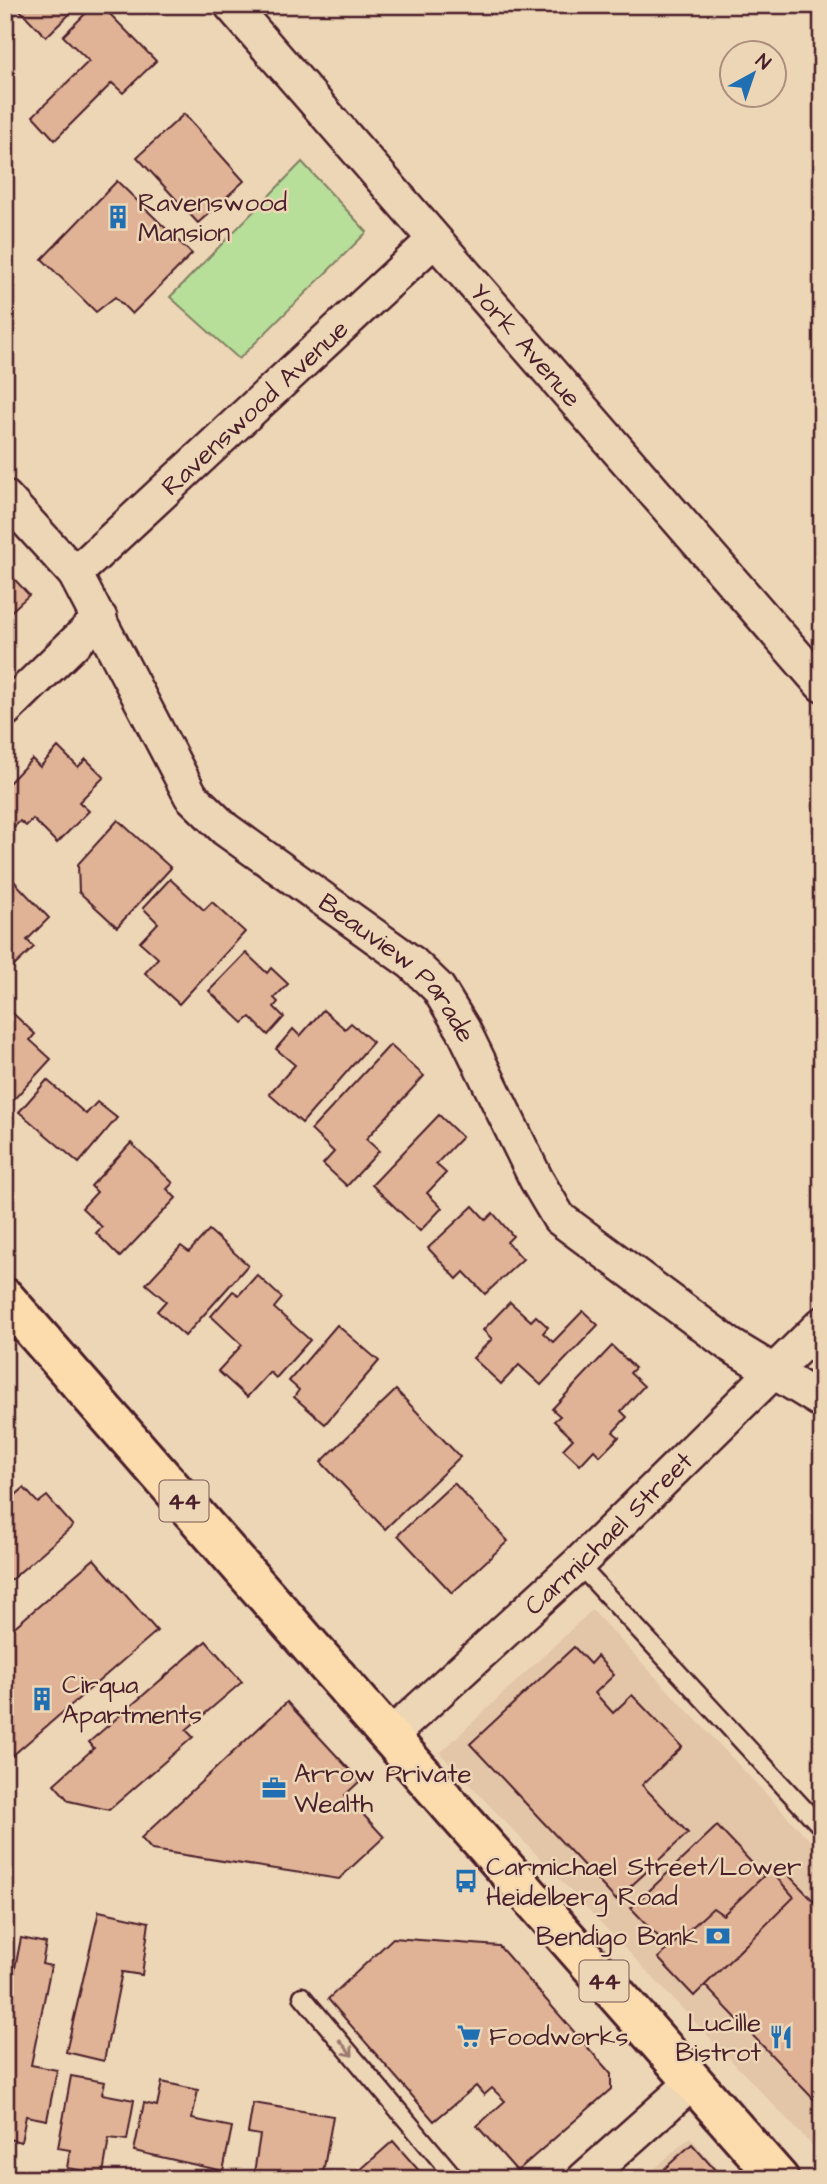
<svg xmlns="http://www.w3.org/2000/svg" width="827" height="2184" font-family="'Architects Daughter',sans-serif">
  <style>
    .built { fill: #e3c5a7 }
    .green { fill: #b7df9a; stroke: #807f62; stroke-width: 2 }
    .building { fill: #e0b396; stroke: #4a1f2b; stroke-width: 2 }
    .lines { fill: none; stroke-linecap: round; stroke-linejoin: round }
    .service-casing { stroke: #4a1f2b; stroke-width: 21 }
    .minor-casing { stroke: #4a1f2b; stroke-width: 38 }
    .primary-casing { stroke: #4a1f2b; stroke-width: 44 }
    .service { stroke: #edd6b6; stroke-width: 16 }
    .minor { stroke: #edd6b6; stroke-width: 33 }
    .primary { stroke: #fcdcac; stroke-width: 38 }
    .oneway { stroke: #9c7a70 }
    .labels { text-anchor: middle; stroke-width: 5; stroke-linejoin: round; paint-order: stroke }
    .shield { fill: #edd6b6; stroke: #7b5655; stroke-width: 2 }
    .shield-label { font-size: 24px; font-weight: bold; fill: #4a1f2b }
    .poi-label { font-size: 26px; fill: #4a1f2b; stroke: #edd6b6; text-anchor: start }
    .street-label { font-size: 26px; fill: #4a1f2b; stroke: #edd6b6 }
  </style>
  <rect width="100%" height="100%" fill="#edd6b6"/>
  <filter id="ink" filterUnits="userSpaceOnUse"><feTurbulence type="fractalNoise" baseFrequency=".0143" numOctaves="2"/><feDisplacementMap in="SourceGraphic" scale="14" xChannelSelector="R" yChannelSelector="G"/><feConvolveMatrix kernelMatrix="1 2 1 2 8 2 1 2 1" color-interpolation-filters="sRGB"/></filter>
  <g filter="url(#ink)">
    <g class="built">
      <path d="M592 1610 822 1853V2156L440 1753Z"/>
      <path d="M690 2137 726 2179H643Z"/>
    </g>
    <path class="green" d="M302 162 367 232 239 359 170 297Z"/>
    <g class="building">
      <path d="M15 5H79L46 37Z"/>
      <path d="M94 5H101L156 61 123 93 112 83 55 140 33 116 89 61 63 36Z"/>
      <path d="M184 114 244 181 198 223 137 157Z"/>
      <path d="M117 181 192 254 132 314 115 297 96 312 42 259Z"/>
      <path d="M5 569 29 595 5 617Z"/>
      <path d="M58 747 78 767 86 759 104 777 79 802 89 811 57 843 33 819 26 826 20 821 5 836V787L32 759 40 767Z"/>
      <path d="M118 820 171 868 117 927 79 892 78 864Z"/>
      <path d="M5 864 13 872 9 876 49 918 27 940 34 947 9 971 5 967Z"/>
      <path d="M170 879 204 910 212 902 245 932 179 1004 145 973 158 958 140 942 158 923 143 908Z"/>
      <path d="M246 953 267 973 271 968 288 984 274 998 278 1002 274 1007 284 1017 268 1035 250 1017 243 1023 209 991Z"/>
      <path d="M5 1006 35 1034 30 1040 51 1059 5 1109Z"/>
      <path d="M323 1010 345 1029 351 1023 373 1042 302 1123 269 1094 295 1065 276 1049 293 1029 300 1036Z"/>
      <path d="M390 1045 424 1076 366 1139 379 1151 347 1186 323 1164 334 1152 311 1130Z"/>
      <path d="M47 1080 86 1114 97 1102 117 1118 79 1163 19 1112Z"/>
      <path d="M439 1115 462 1137 436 1164 446 1173 427 1193 442 1208 420 1231 372 1185Z"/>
      <path d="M131 1143 173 1183 167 1189 176 1198 120 1257 96 1233 102 1227 82 1208 97 1192 91 1186Z"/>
      <path d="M473 1206 486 1220 493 1213 513 1236 507 1242 523 1259 485 1294 464 1272 457 1279 428 1248Z"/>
      <path d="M209 1230 248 1265 185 1336 157 1311 166 1301 146 1284 181 1246 189 1252Z"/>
      <path d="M257 1275 282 1298 274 1308 310 1340 276 1378 270 1372 247 1397 218 1371 242 1345 211 1316 233 1291 239 1295Z"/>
      <path d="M510 1302 531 1321 536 1316 548 1327 543 1333 553 1342 583 1311 598 1325 541 1385 519 1365 501 1384 473 1358 492 1339 483 1330Z"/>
      <path d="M337 1325 379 1361 325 1424 294 1397 299 1390 289 1381Z"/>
      <path d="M612 1346 635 1368 630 1373 644 1386 621 1411 627 1417 613 1432 619 1437 600 1456 594 1450 580 1465 563 1449 573 1439 554 1421 560 1416 552 1409Z"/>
      <path d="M396 1390 460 1457 385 1529 321 1462Z"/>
      <path d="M454 1483 508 1541 452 1593 398 1535Z"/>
      <path d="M24 1488 38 1503 47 1496 73 1526 5 1585V1504Z"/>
      <path d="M94 1559 157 1631 5 1762V1635Z"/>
      <path d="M206 1641 242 1682 186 1730 193 1737 109 1810 69 1801 54 1784 94 1748 89 1742Z"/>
      <path d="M574 1647 590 1664 597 1656 614 1675 595 1693 613 1713 632 1695 682 1747 642 1785 688 1833 616 1900 470 1744Z"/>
      <path d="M287 1702 360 1781 345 1795 384 1837 339 1879 152 1850 141 1838Z"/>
      <path d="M717 1826 767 1879 780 1866 822 1910V2108L631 1908Z"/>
      <path d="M770 1870 794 1897 694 1996 658 1958 713 1908 723 1915Z"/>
      <path d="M99 1911 149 1922 142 1975 122 1972 104 2061 66 2052Z"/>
      <path d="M21 1938 46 1943 42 1964 51 1966 31 2065 57 2070 47 2120 26 2116 21 2142 5 2138V2018Z"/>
      <path d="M393 1938 499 1946 611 2074V2089L517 2171 477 2126 505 2101 492 2088 484 2095 476 2086 434 2121 328 1999Z"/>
      <path d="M71 2076 105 2082 102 2094 134 2100 127 2140 109 2138 103 2174 67 2168 70 2150 58 2148Z"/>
      <path d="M162 2082 198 2090 192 2119 232 2127 223 2171 134 2151 144 2103 157 2106Z"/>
      <path d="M253 2103 333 2116 322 2179H253L260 2135 248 2133Z"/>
      <path d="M393 2141 421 2173 415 2179H350Z"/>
      <path d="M692 2144 723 2179H653Z"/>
    </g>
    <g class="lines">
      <g class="service-casing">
        <g id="service">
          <path d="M578 1564 822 1828"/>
          <path d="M302 1996 456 2179"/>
        </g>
      </g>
      <g class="minor-casing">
        <g id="minor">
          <path id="s1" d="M231 5 822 685"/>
          <path id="s2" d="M5 497 75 574 191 796 225 829 412 963 438 988 463 1029 536 1179 559 1218 730 1345 822 1401"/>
          <path id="s3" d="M75 574 434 240"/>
          <path d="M5 710 100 618"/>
          <path id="s4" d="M390 1736 578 1564 822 1324"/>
          <path d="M584 2179 693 2082"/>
        </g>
      </g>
      <g class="primary-casing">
        <path id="primary" d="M5 1298C264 1591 519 1887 779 2179"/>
      </g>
      <use href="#service" class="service"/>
      <use href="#minor" class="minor"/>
      <use href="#primary" class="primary"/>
    </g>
    <defs><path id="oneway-shaft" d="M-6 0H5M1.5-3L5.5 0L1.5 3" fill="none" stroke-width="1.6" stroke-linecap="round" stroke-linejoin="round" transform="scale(1.75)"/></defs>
    <use class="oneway" href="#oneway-shaft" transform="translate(346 2048) rotate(50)"/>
  </g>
  <defs>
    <g id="building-bare" transform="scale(1.89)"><path d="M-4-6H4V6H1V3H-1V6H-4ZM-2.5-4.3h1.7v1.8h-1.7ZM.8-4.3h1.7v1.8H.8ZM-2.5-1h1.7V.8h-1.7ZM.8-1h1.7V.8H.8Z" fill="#1f6fb2" stroke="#edd6b6" stroke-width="2.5" paint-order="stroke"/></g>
    <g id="office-bare" transform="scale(1.89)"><path d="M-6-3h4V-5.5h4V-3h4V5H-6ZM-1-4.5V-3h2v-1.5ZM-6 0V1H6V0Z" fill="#1f6fb2" stroke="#edd6b6" stroke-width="2.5" paint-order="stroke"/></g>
    <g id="bus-bare" transform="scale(1.89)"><path d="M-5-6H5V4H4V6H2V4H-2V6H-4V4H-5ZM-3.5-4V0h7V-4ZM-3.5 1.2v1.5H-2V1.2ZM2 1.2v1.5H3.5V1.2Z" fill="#1f6fb2" stroke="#edd6b6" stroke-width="2.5" paint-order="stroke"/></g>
    <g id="bank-bare" transform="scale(1.89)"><path d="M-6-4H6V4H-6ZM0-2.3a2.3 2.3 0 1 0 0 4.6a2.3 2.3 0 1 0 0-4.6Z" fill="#1f6fb2" stroke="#edd6b6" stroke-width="2.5" paint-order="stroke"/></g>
    <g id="supermarket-bare" transform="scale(1.89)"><path d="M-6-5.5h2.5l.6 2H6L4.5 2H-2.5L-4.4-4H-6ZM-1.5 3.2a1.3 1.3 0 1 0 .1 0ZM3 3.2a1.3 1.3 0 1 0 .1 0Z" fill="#1f6fb2" stroke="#edd6b6" stroke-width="2.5" paint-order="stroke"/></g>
    <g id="restaurant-bare" transform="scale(1.89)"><path d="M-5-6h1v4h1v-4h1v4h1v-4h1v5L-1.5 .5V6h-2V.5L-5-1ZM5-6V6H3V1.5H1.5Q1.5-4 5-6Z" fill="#1f6fb2" stroke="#edd6b6" stroke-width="2.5" paint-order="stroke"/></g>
  </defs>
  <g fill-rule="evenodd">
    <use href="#building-bare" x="118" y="217"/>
    <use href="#building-bare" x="42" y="1699"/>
    <use href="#office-bare" x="274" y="1788"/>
    <use href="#bus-bare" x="466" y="1881"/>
    <use href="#bank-bare" x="718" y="1936"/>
    <use href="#supermarket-bare" x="469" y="2036"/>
    <use href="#restaurant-bare" x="781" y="2037"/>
  </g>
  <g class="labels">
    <g class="shield">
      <rect x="159.5" y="1480.5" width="49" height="41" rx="5"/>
      <rect x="579.5" y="1960.5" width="49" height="41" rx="5"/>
    </g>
    <g class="shield-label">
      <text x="184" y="1509">44</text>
      <text x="604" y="1989">44</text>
    </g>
    <g class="poi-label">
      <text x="138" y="211">Ravenswood<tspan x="138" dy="30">Mansion</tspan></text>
      <text x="62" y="1693">Cirqua<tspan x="62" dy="30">Apartments</tspan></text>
      <text x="294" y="1782">Arrow Private<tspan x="294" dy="30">Wealth</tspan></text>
      <text x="486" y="1875">Carmichael Street/Lower<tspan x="486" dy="30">Heidelberg Road</tspan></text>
      <text x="698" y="1945" text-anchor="end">Bendigo Bank</text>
      <text x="761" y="2031" text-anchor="end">Lucille<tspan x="761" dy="30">Bistrot</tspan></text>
      <text x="489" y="2045">Foodworks</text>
    </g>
    <g class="street-label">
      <text dy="9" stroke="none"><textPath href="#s1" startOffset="450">York Avenue</textPath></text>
      <text dy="9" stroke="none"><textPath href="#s3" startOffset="245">Ravenswood Avenue</textPath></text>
      <text dy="9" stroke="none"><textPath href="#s2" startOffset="625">Beauview Parade</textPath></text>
      <text dy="9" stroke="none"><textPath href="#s4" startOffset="298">Carmichael Street</textPath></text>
    </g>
  </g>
  <rect width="827" height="2184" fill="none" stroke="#edd6b6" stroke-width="28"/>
  <rect x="14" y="14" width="799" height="2156" fill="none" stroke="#4a1f2b" stroke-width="2.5" filter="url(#ink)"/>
  <g transform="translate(753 74) rotate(40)"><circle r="33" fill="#edd6b6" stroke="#ac8d7e" stroke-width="2"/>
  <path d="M0-5L12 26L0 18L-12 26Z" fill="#1f6fb2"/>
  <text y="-10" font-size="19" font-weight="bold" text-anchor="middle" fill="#4a1f2b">N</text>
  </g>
</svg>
